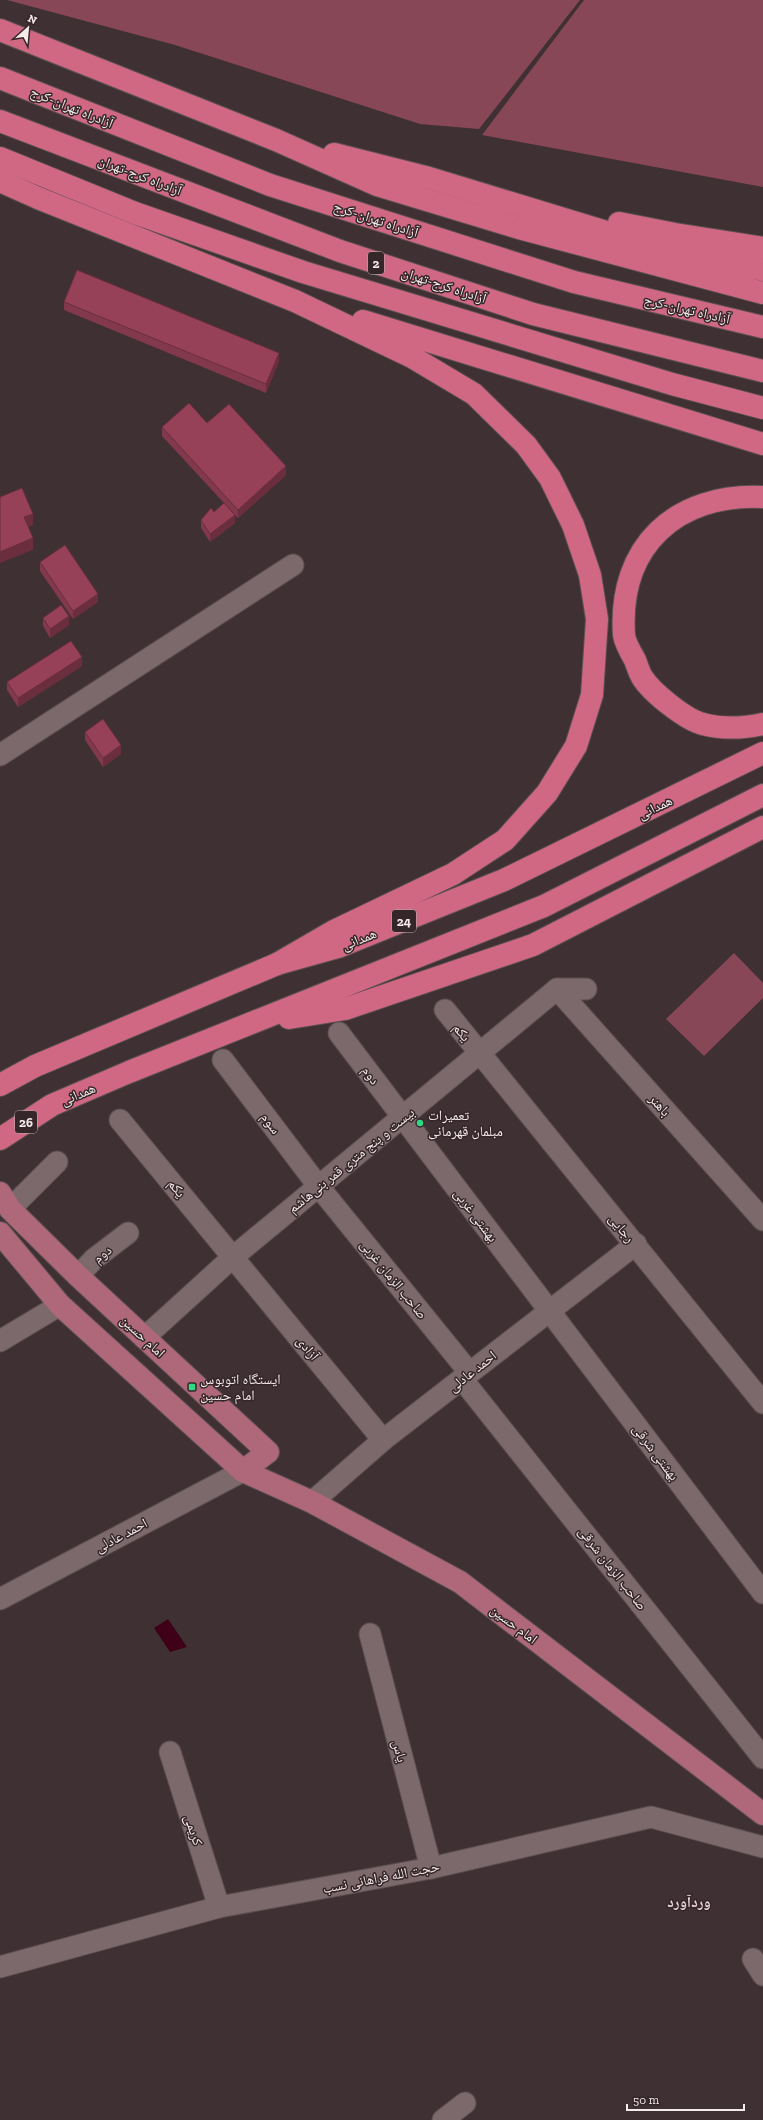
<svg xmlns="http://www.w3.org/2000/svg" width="763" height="2120" font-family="'Zilla Slab','Noto Naskh Arabic',serif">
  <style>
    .green { fill: #884757 }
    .water { fill: #3e0118 }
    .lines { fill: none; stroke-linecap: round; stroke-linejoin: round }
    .minor-casing { stroke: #5c4f51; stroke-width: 23 }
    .major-casing { stroke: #5c4f51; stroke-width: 24 }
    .highway-casing { stroke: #5c4f51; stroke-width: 24 }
    .minor { stroke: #7b696c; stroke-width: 21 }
    .major { stroke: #ae687a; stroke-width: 22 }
    .highway { stroke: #d06883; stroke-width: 22 }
    .wall { fill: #82384d }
    .shaded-wall { fill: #6a2e3e }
    .building { fill: #974159; stroke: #6a2e3e }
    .poi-dot { fill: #31d882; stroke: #352629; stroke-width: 1.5 }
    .labels { text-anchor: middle; stroke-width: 3; stroke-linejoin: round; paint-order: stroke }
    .shield { fill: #352629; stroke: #bbafb2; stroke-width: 1 }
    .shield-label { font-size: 13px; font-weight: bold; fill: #f4eaec }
    .street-label { font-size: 14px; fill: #f4eaec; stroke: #352629 }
    .poi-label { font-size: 14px; fill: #f4eaec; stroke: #352629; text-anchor: start }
    .neighbourhood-label { font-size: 15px; font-weight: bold; fill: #e9d4d8; stroke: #352629 }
  </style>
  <rect width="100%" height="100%" fill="#3f3033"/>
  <g class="green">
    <path d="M7 0H580L479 129 420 124 175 45Z"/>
    <path d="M584 0H763V187L482 135Z"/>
    <path d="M734 953 763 983V998L704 1056 666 1019Z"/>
  </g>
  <path class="water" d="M168 1619 187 1647 170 1652 154 1628Z"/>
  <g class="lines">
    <g class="minor-casing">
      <g id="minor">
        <path d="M0 755 293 565"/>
        <path d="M557 989 763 1220"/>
        <path d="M445 1010 763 1403"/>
        <path d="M339 1033 763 1593"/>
        <path d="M223 1060 319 1187 469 1372"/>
        <path d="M120 1120 383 1440"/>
        <path d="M10 1209 57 1162"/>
        <path d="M78 1276 94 1259 128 1233"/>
        <path d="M144 1338 233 1257 557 989H586"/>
        <path d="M0 1341 60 1305"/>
        <path d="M462 1379 763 1758"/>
        <path d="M312 1502 383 1440 636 1244"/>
        <path d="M0 1599 243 1471"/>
        <path d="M370 1634 431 1868"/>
        <path d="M170 1752 219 1907"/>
        <path d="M753 1959 763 1975"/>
        <path d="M0 1967 219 1907 431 1868 651 1817 763 1847"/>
        <path d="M443 2120 465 2103"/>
      </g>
    </g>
    <g class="major-casing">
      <g id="major">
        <path d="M0 1193 10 1209 78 1276 268 1452 243 1471"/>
        <path d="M0 1233 60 1305 243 1471 312 1502 460 1582 763 1814"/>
      </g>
    </g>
    <g class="highway-casing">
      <g id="highway">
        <path d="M0 30 276 140 377 185 519 228 763 293"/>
        <path d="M0 78 270 185 574 282 763 327"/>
        <path d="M0 121 340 251 533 314 763 371"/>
        <path d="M334 154 429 178 659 248 763 270"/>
        <path d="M0 158 135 213 303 272 672 384 763 408"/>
        <path d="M0 181 38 198 295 301 412 357 474 394 526 445 550 478 573 525 590 575 597 619 592 695 576 746 547 793 505 840 453 874 334 931 277 964"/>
        <path d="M619 223 675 234 763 248"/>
        <path d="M363 321 763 444"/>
        <path d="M763 497C676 493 618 546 624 635 625 643 631 653 635 660 637 665 639 672 642 677 651 692 686 720 703 724 722 729 745 728 763 724"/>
        <path d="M289 1018 345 1009 533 945 763 827"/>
        <path d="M0 1085 35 1066 277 964 338 947 504 880 763 753"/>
        <path d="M0 1139 52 1105 129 1072 544 906 763 795"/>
      </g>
    </g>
    <use href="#minor" class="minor"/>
    <use href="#major" class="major"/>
    <use href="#highway" class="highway"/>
  </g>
  <g class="wall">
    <path d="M64 302 279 361 266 393 64 310Z"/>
    <path d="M207 423 286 475 238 518 235 515V523L210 542 201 528V520L214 512 224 503 162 436V427Z"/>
    <path d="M40 562 98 602 73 619 40 571Z"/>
    <path d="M43 618 69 625 50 638 43 626Z"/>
    <path d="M82 666 18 707 7 690V682Z"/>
    <path d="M85 732 121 754 103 767 85 740Z"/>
  </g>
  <g class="shaded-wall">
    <path d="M279 353V361L266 393V384Z"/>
    <path d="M286 466V475L238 518V510Z"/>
    <path d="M33 514V525L24 528V517Z"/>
    <path d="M235 515V523L210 542V534Z"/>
    <path d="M33 538V550L0 563V552Z"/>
    <path d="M98 594V602L73 619V611Z"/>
    <path d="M69 616V625L50 638V629Z"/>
    <path d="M82 657V666L18 707V698Z"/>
    <path d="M121 745V754L103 767V758Z"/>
  </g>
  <g class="building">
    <path d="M77 270 279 353 266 384 64 302Z"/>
    <path d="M189 403 207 423 229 404 286 466 238 510 162 427Z"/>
    <path d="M22 488 33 514 24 517 33 538 0 552V497Z"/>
    <path d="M224 503 235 515 210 534 201 520 211 508 214 512Z"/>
    <path d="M65 545 98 594 73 611 40 562Z"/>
    <path d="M61 605 69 616 50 629 43 618Z"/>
    <path d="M71 641 82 657 18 698 7 682Z"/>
    <path d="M103 719 121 745 103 758 85 732Z"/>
  </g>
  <g class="poi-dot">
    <circle cx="420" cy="1123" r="4"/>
    <rect x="188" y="1383" width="8" height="8" rx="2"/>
  </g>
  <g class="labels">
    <g class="shield">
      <rect x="368" y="252" width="16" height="22" rx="3"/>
      <rect x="392" y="910" width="24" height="22" rx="3"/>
      <rect x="15" y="1111" width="22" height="22" rx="3"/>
    </g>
    <g class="shield-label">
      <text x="376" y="268">2</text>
      <text x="404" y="926">24</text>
      <text x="26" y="1127">26</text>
    </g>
    <g class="street-label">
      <text transform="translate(72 107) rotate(22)" y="5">آزادراه تهران-کرج</text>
      <text transform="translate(140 175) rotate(21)" y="5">آزادراه کرج-تهران</text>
      <text transform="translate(376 219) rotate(18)" y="5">آزادراه تهران-کرج</text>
      <text transform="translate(444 285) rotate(18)" y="5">آزادراه کرج-تهران</text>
      <text transform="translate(687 309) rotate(13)" y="5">آزادراه تهران-کرج</text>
      <text transform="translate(655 807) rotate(-26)" y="5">همدانی</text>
      <text transform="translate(359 939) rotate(-22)" y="5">همدانی</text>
      <text transform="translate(462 1032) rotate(51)" y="5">یکم</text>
      <text transform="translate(371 1075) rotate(53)" y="5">دوم</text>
      <text transform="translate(78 1094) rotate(-23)" y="5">همدانی</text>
      <text transform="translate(660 1105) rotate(48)" y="5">باهنر</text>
      <text transform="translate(271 1123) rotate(53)" y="5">سوم</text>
      <text transform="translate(351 1160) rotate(-39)" y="5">بیست و پنج متری قمر بنی‌هاشم</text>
      <text transform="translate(177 1188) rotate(50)" y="5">یکم</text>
      <text transform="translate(476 1215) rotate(53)" y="5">بهشتی غربی</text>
      <text transform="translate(622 1228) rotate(51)" y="5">رجایی</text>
      <text transform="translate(102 1254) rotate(-40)" y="5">دوم</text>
      <text transform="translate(394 1279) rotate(51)" y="5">صاحب الزمان غربی</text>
      <text transform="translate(143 1336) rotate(43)" y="5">امام حسین</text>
      <text transform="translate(308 1348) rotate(51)" y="5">آزادی</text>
      <text transform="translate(472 1371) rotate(-38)" y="5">احمد عادلی</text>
      <text transform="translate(656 1452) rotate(53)" y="5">بهشتی شرقی</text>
      <text transform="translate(121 1535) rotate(-28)" y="5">احمد عادلی</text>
      <text transform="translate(613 1568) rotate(52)" y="5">صاحب الزمان شرقی</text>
      <text transform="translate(514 1624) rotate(37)" y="5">امام حسین</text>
      <text transform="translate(400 1751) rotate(75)" y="5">یاس</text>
      <text transform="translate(194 1830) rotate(72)" y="5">کریمی</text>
      <text transform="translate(381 1877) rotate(-11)" y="5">حجت الله فراهانی نسب</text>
    </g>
    <g class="poi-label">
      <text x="428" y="1120">تعمیرات<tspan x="428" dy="16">مبلمان قهرمانی</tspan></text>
      <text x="200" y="1384">ایستگاه اتوبوس<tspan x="200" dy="16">امام حسین</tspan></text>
    </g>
    <g class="neighbourhood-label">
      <text x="689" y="1907">وردآورد</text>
    </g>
  </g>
  <g transform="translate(28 28) rotate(27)" stroke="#352629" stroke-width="3" paint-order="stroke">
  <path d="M0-3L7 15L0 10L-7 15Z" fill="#f4eaec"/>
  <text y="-6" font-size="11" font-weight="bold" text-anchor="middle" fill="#f4eaec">N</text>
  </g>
  <path d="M627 2104v6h117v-6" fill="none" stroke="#f4eaec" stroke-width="2"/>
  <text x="633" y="2104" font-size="12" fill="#f4eaec" stroke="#352629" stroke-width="3" paint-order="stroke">50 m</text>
</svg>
